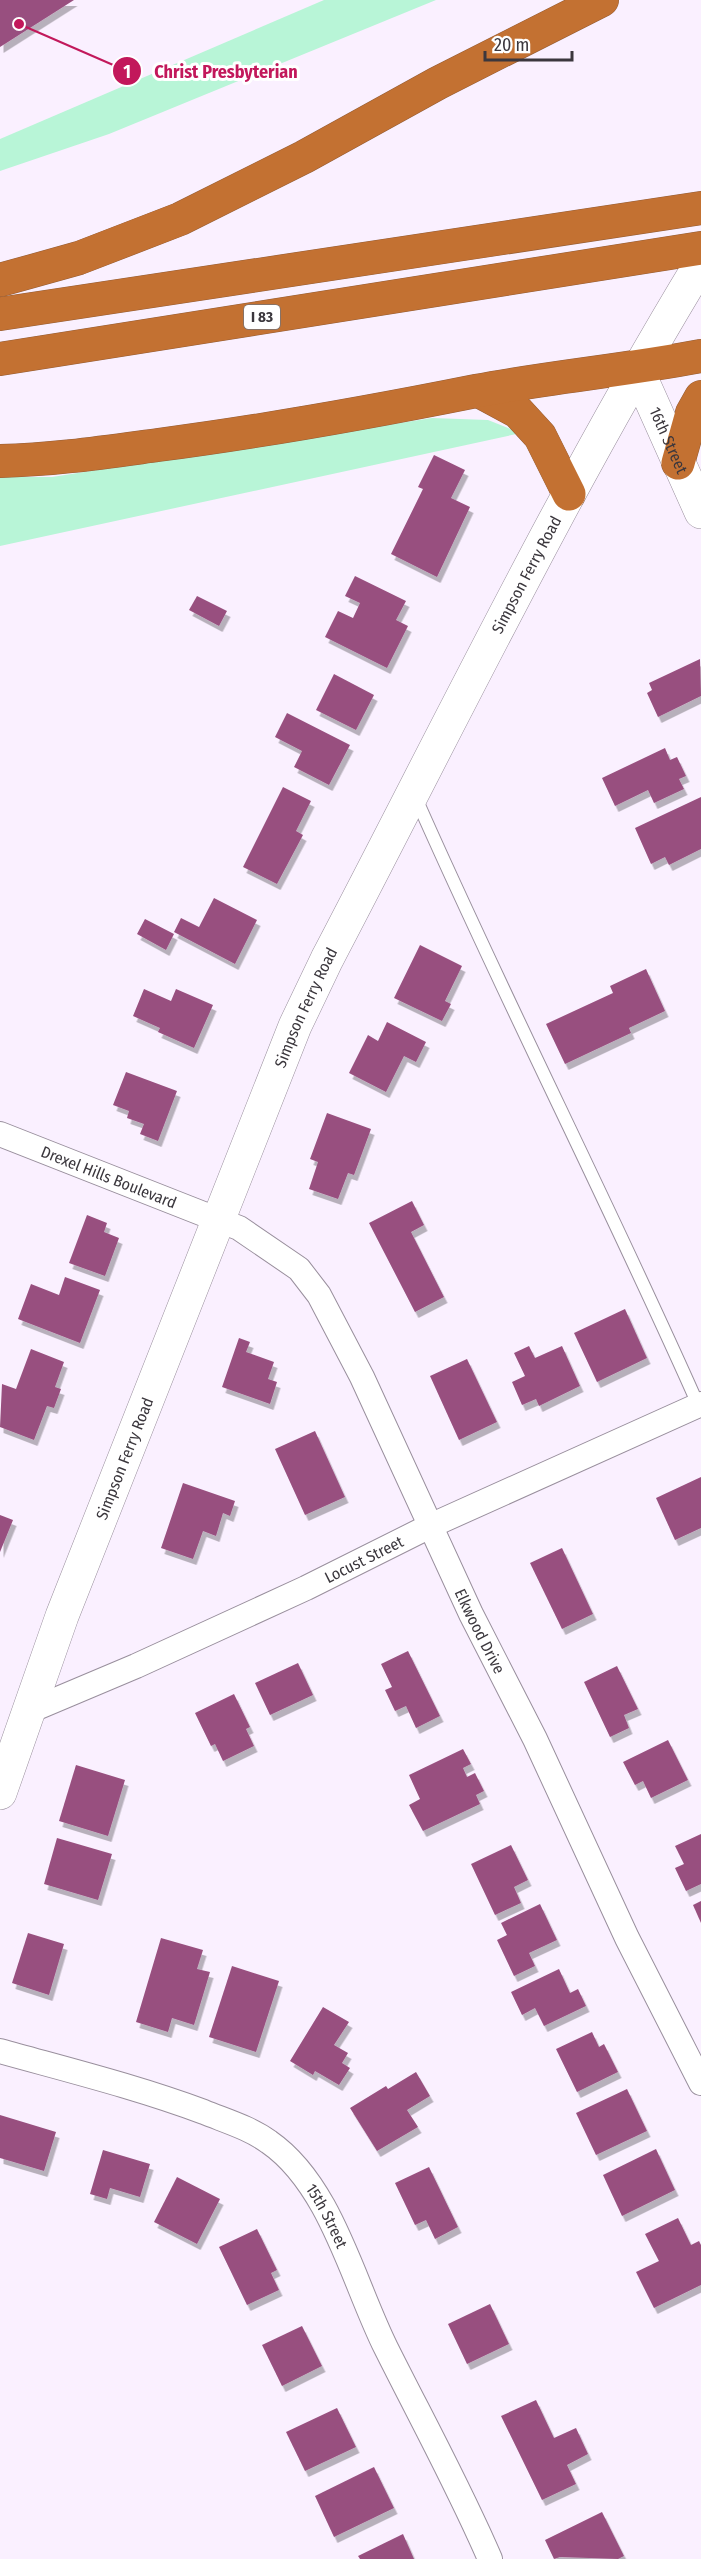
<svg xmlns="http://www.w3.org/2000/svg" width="701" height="2559" font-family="'Fira Sans Condensed',sans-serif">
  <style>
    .green { fill: #b8f5d7 }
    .building { fill: #98507f; filter: url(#shadow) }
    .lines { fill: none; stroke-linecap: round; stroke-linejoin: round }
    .lane-casing { stroke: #998f9d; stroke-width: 14 }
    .street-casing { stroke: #998f9d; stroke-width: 26 }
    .secondary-casing { stroke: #998f9d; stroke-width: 34 }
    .highway-casing { stroke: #935d36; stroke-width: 34 }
    .lane { stroke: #fff; stroke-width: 12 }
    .street { stroke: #fff; stroke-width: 24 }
    .secondary { stroke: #fff; stroke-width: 33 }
    .highway { stroke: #c37132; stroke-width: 33 }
    .labels { text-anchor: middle; stroke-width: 6; stroke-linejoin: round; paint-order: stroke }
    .shield { fill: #fff; stroke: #767377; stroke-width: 1.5 }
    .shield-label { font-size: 15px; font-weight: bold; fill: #3b373d }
    .street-label { font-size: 16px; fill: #3b373d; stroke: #fff }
    .leader { fill: none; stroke: #c2185b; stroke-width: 2 }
    .callout-dot { fill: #c2185b; stroke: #fff; stroke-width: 2 }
    .mark-label { font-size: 18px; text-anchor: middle; font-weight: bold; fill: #fff }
    .callout-label { font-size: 18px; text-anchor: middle; font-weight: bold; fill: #c2185b; stroke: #fff; stroke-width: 6; stroke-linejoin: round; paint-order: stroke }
  </style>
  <defs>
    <filter id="shadow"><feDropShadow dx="3.5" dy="6" stdDeviation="0" flood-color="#0004"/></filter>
  </defs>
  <rect width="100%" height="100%" fill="#faf0ff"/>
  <g class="green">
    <path d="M324 0H436L109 134 0 171V139Z"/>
    <path d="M432 418 488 420 521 433 0 546V477H52Z"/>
  </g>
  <g class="building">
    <path d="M0 0H74L0 47Z"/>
    <path d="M434 455 465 470 451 498 470 507 437 577 391 554 423 489 418 487Z"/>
    <path d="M355 576 406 601 396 620 408 626 387 668 325 637 338 611 353 618 360 603 345 596Z"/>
    <path d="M197 596 227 611 219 626 189 610Z"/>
    <path d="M700 659 701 696 658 717 647 693 652 690 649 683Z"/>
    <path d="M334 674 374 695 356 730 316 710Z"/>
    <path d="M287 713 350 745 329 785 294 767 302 751 275 737Z"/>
    <path d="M665 748 670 760 677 757 686 776 679 779 684 789 654 803 648 790 615 806 602 778Z"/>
    <path d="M283 787 311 801 296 831 303 835 277 884 243 867Z"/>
    <path d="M701 797V849L669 865 665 857 651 864 635 828Z"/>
    <path d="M214 898 257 920 235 964 174 932 181 918 199 927Z"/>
    <path d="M145 919 174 934 166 950 137 934Z"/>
    <path d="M420 945 462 966 445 1001 451 1004 442 1021 394 998Z"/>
    <path d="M646 969 665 1011 629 1028 631 1033 565 1064 546 1024 613 993 610 986Z"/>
    <path d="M144 989 171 1001 176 989 213 1005 194 1048 158 1032 160 1028 133 1016Z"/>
    <path d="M387 1022 426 1042 416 1062 404 1056 386 1092 349 1073 368 1035 378 1041Z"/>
    <path d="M126 1072 177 1091 158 1141 140 1134 144 1124 127 1118 129 1111 113 1105Z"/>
    <path d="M327 1113 371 1129 354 1175 348 1173 338 1199 309 1189 318 1162 310 1159Z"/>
    <path d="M412 1201 424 1225 411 1232 444 1297 415 1312 369 1223Z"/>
    <path d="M87 1215 107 1223 104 1232 119 1238 105 1276 69 1263Z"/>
    <path d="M65 1277 100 1290 80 1343 18 1319 31 1284 59 1295Z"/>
    <path d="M625 1309 647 1358 597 1382 574 1333Z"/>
    <path d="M239 1338 250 1342 246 1352 274 1362 268 1379 277 1382 270 1404 222 1387Z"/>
    <path d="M529 1346 535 1358 562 1346 580 1386 539 1406 536 1399 522 1405 512 1382 525 1376 514 1353Z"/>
    <path d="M31 1349 64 1362 55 1387 61 1389 54 1408 47 1406 34 1440 0 1427 2 1384 16 1389Z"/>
    <path d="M467 1359 497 1422 459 1440 430 1376Z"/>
    <path d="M315 1431 345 1497 305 1515 275 1449Z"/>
    <path d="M701 1477V1528L675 1540 656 1498Z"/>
    <path d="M183 1483 235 1501 230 1516 223 1513 216 1536 203 1531 193 1559 161 1548Z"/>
    <path d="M0 1515 13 1520 0 1552Z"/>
    <path d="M562 1548 593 1614 562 1629 530 1563Z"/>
    <path d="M408 1651 440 1716 416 1728 406 1706 395 1711 385 1690 392 1687 381 1664Z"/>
    <path d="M298 1663 313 1695 270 1715 255 1683Z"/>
    <path d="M617 1666 638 1709 624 1715 629 1728 610 1737 584 1682Z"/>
    <path d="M234 1694 250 1727 246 1729 254 1746 223 1761 215 1744 211 1746 195 1713Z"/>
    <path d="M668 1740 688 1780 651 1798 643 1781 635 1785 623 1762Z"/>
    <path d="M463 1749 471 1764 463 1768 467 1777 475 1773 484 1791 476 1795 480 1804 423 1831 409 1805 420 1799 409 1775Z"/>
    <path d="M76 1765 125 1780 108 1836 59 1821Z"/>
    <path d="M701 1834V1884L686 1891 675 1868 684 1864 675 1846Z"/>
    <path d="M57 1838 112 1854 98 1900 44 1884Z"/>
    <path d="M511 1845 528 1880 514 1887 521 1903 495 1915 471 1864Z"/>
    <path d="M701 1901V1923L693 1905Z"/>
    <path d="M540 1904 557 1940 529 1953 535 1966 514 1976 497 1940 507 1935 501 1923Z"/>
    <path d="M28 1933 64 1944 49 1995 12 1983Z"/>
    <path d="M161 1938 203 1950 197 1969 210 1972 194 2025 172 2018 168 2032 136 2022Z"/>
    <path d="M232 1966 279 1981 256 2052 209 2037Z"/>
    <path d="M559 1969 570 1993 578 1989 586 2006 544 2026 535 2008 522 2015 511 1992Z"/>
    <path d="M323 2007 349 2022 334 2045 348 2053 342 2063 350 2068 339 2085 315 2071 313 2075 290 2061Z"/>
    <path d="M592 2032 599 2047 604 2044 618 2072 577 2092 556 2049Z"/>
    <path d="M416 2072 430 2096 407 2110 418 2127 377 2151 350 2108 386 2086 388 2089Z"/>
    <path d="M627 2089 647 2131 596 2155 576 2113Z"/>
    <path d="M0 2115 56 2132 44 2171 0 2158Z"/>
    <path d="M656 2149 675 2190 622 2216 603 2175Z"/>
    <path d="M103 2150 150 2164 140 2197 110 2188 107 2199 90 2194Z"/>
    <path d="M429 2167 458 2227 435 2239 426 2220 415 2225 395 2183Z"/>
    <path d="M177 2177 220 2199 197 2244 154 2222Z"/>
    <path d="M678 2218 691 2245 699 2241 701 2245V2285L654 2308 636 2272 659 2261 645 2234Z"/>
    <path d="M257 2229 277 2270 271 2273 279 2290 247 2305 219 2247Z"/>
    <path d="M490 2304 509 2344 467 2364 448 2324Z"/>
    <path d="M302 2326 322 2366 282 2386 262 2345Z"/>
    <path d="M536 2400 554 2438 576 2428 588 2454 567 2465 576 2484 542 2500 501 2416Z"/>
    <path d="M337 2408 356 2447 305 2471 286 2432Z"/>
    <path d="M374 2467 394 2508 334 2537 315 2496Z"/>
    <path d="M602 2512 624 2556 618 2559 560 2557 554 2559 545 2540Z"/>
    <path d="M403 2534 414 2559H360L358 2556Z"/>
  </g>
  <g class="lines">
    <g class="lane-casing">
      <path id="lane" d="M415 796C506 1003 609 1203 700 1409"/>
    </g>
    <g class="street-casing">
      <g id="street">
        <path id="s1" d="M0 1134 239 1228 299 1269 319 1295 362 1377 471 1614 535 1739 627 1938 701 2083"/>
        <path id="s2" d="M27 1712 136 1666 306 1588 430 1526 701 1404"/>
        <path id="s3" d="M0 2051C68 2070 137 2087 204 2112 226 2121 250 2128 269 2142 331 2185 353 2282 386 2348 421 2418 459 2487 490 2559"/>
      </g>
    </g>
    <g class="secondary-casing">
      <g id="secondary">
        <path id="s4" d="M637 369 701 512"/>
        <path id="s5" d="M0 1793 62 1616 295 1026 327 959C449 726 564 488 701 263"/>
      </g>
    </g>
    <g class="highway-casing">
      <g id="highway">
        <path d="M0 280 79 258 180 219 304 157 438 83 602 0"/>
        <path d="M0 314 701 208"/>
        <path d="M0 359 701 248"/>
        <path d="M479 391 518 412 540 436 569 494"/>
        <path d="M0 461C53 460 106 452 158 445 265 431 371 412 476 391 551 377 627 370 701 356"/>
        <path d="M678 463 692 413 701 397"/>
      </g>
    </g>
    <use href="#lane" class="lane"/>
    <use href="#street" class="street"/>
    <use href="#secondary" class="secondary"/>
    <use href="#highway" class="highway"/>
  </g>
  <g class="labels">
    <rect class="shield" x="244" y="305" width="36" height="24" rx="4.5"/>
    <g class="shield-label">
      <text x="262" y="322">I 83</text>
    </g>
    <g class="street-label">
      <text dy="6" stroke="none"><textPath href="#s4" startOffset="78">16th Street</textPath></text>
      <text dy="6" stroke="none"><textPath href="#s5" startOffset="1329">Simpson Ferry Road</textPath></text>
      <text dy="6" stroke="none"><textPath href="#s5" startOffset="843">Simpson Ferry Road</textPath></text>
      <text dy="6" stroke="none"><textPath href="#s1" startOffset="117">Drexel Hills Boulevard</textPath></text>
      <text dy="6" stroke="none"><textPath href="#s5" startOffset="357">Simpson Ferry Road</textPath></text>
      <text dy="6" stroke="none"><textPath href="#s2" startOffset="370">Locust Street</textPath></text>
      <text dy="6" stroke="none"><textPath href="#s1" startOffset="735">Elkwood Drive</textPath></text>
      <text dy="6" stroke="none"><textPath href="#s3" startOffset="380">15th Street</textPath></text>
    </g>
  </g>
  <path class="leader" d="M19 24L127 71"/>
  <g class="callout-dot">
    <circle cx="19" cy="24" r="6"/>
    <circle cx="127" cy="71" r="15"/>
  </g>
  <g class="mark-label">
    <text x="127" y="78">1</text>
  </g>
  <g class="callout-label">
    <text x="226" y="78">Christ Presbyterian</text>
  </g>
  <path d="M485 51v9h87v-9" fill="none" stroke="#3b373d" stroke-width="3"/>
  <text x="494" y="51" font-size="18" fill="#3b373d" stroke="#ffffff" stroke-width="4.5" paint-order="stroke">20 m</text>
</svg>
